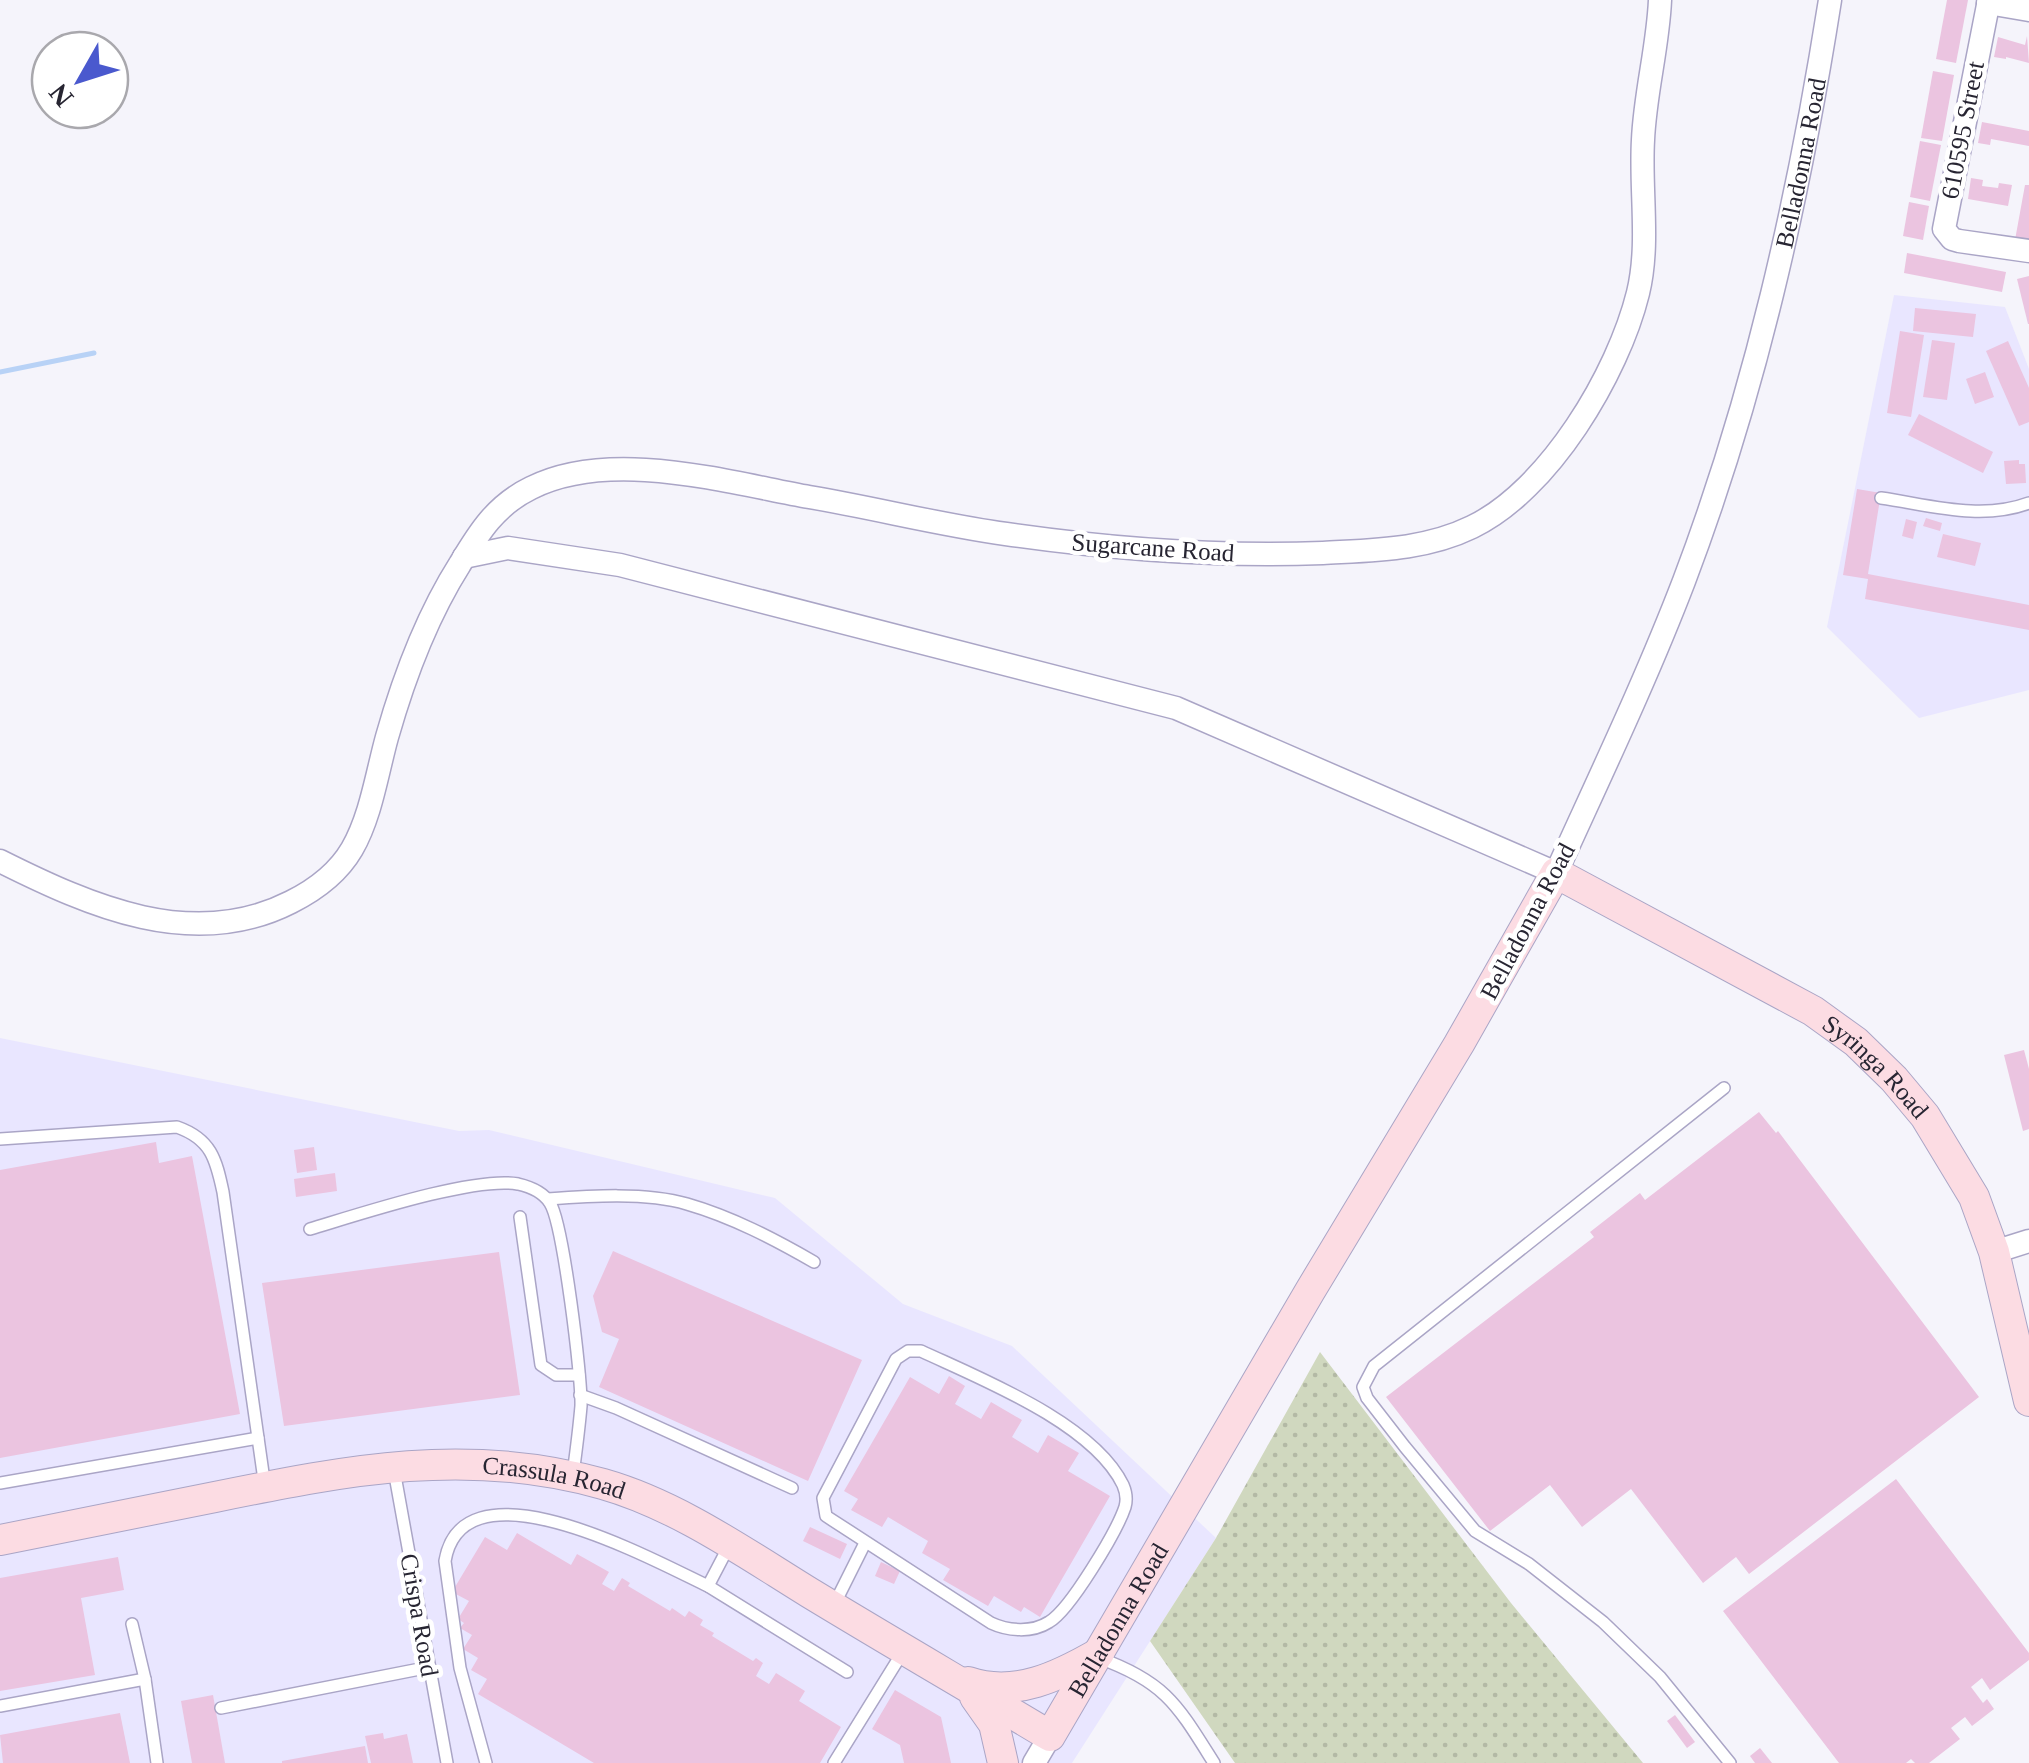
<svg xmlns="http://www.w3.org/2000/svg" width="2029" height="1763" font-family="'Times New Roman',serif">
  <style>
    .built { fill: #e9e6ff }
    .green { fill: url(#green-dots) }
    .lines { fill: none; stroke-linecap: round; stroke-linejoin: round }
    .stream { stroke: #b8d2f6; stroke-width: 5 }
    .building { fill: #ebc4e0 }
    .lane-casing { stroke: #aaa5c6; stroke-width: 14 }
    .street-casing { stroke: #aaa5c6; stroke-width: 25 }
    .secondary-casing { stroke: #aaa5c6; stroke-width: 32 }
    .lane { stroke: #fff; stroke-width: 11 }
    .street { stroke: #fff; stroke-width: 22 }
    .secondary { stroke: #fcdce3; stroke-width: 30 }
    .labels { text-anchor: middle; stroke-width: 9; stroke-linejoin: round; paint-order: stroke }
    .street-label { font-size: 25px; fill: #272532; stroke: #fff }
  </style>
  <defs>
    <pattern id="green-dots" width="8" height="8" patternUnits="userSpaceOnUse" patternTransform="scale(2.5)"><rect width="8" height="8" fill="#d0d8bf"/><path d="M2 2h.1M6 6h.1" fill="none" stroke="#b3b9a5" stroke-width="1.8" stroke-linecap="round"/></pattern>
  </defs>
  <rect width="100%" height="100%" fill="#f5f4fb"/>
  <g class="built">
    <path d="M1894 295 2005 307 2029 369V690L1919 718 1827 627Z"/>
    <path d="M0 1038 459 1131 489 1130 775 1198 903 1304 1012 1346 1216 1538 1072 1763H0Z"/>
  </g>
  <path class="green" d="M1320 1352 1511 1603 1643 1763H1235L1150 1641 1216 1538Z"/>
  <g class="lines">
    <path class="stream" d="M0 372 94 353"/>
  </g>
  <g class="building">
    <path d="M1947 0H1968L1956 63 1936 59Z"/>
    <path d="M2027 36 2029 63 2006 57V59L1994 57 1998 37 2025 45Z"/>
    <path d="M1933 71 1954 75 1942 141 1921 138Z"/>
    <path d="M1982 122 2029 131V146L1991 139 1990 145 1978 143Z"/>
    <path d="M1920 141 1941 145 1930 201 1910 197Z"/>
    <path d="M1971 178 1983 180 1982 186 1998 188 1999 183 2012 185 2008 206 1968 199Z"/>
    <path d="M2025 185H2029V242L2015 240Z"/>
    <path d="M1909 202 1929 206 1923 240 1903 236Z"/>
    <path d="M1907 253 2006 272 2002 292 1904 273Z"/>
    <path d="M2029 276V324H2028L2017 279Z"/>
    <path d="M1915 308 1976 314 1973 337 1913 331Z"/>
    <path d="M1900 331 1924 335 1911 417 1887 413Z"/>
    <path d="M1932 340 1955 343 1947 400 1923 397Z"/>
    <path d="M2008 341 2029 388V422L2019 426 1986 351Z"/>
    <path d="M1985 372 1994 397 1975 404 1966 379Z"/>
    <path d="M1919 414 1993 452 1983 473 1908 435Z"/>
    <path d="M2019 460V464H2025L2026 483 2006 484 2004 461Z"/>
    <path d="M1857 489 1881 493 1868 574 2029 605V630L1865 599 1868 579 1843 575Z"/>
    <path d="M1926 518 1942 523 1940 531 1923 526Z"/>
    <path d="M1906 519 1917 522 1913 539 1902 536Z"/>
    <path d="M1943 534 1981 543 1975 566 1937 557Z"/>
    <path d="M2024 1050 2029 1069V1129L2023 1131 2004 1055Z"/>
    <path d="M1759 1112 1776 1133 1778 1131 1979 1397 1749 1574 1736 1557 1703 1583 1631 1489 1582 1527 1550 1485 1490 1531 1386 1397 1594 1237 1590 1232 1640 1193 1645 1200Z"/>
    <path d="M156 1142 159 1163 192 1156 240 1414 0 1458V1170Z"/>
    <path d="M314 1147 317 1170 297 1173 294 1150Z"/>
    <path d="M335 1173 337 1191 296 1197 294 1179Z"/>
    <path d="M613 1251 862 1360 808 1481 599 1387 619 1339 602 1332 593 1296Z"/>
    <path d="M499 1252 520 1395 284 1426 262 1283Z"/>
    <path d="M949 1376 965 1386 955 1404 981 1419 991 1402 1022 1420 1012 1437 1038 1453 1048 1435 1079 1453 1068 1471 1110 1496 1040 1617 1024 1607 1021 1612 994 1596 988 1606 943 1580 950 1569 922 1553 928 1541 888 1517 882 1527 851 1510 858 1499 844 1491 910 1377 939 1394Z"/>
    <path d="M1896 1479 2029 1653V1660L1990 1690 1982 1678 1971 1687 1983 1703 1987 1699 1994 1709 1972 1726 1965 1717 1951 1728 1960 1739 1929 1763H1915L1911 1759 1906 1763H1839L1723 1611Z"/>
    <path d="M810 1527 847 1544 840 1559 803 1541Z"/>
    <path d="M517 1533 571 1565 577 1554 609 1572 602 1584 614 1591 622 1578 630 1583 628 1586 670 1611 672 1608 685 1617 689 1611 703 1620 700 1625 714 1633 712 1636 753 1661 756 1658 763 1663 756 1676 769 1684 776 1673 805 1691 799 1701 841 1727 820 1763H594L478 1694 487 1679 471 1670 478 1658 463 1649 472 1635 460 1628 464 1623 458 1619 469 1601 452 1592 485 1537 507 1550Z"/>
    <path d="M118 1557 124 1590 81 1598 95 1675 0 1691V1578Z"/>
    <path d="M881 1562 900 1571 894 1584 875 1576Z"/>
    <path d="M895 1690 941 1717 951 1763H904L900 1745 872 1729Z"/>
    <path d="M213 1695 225 1763H192L181 1701Z"/>
    <path d="M120 1713 130 1763H3L0 1735Z"/>
    <path d="M1675 1715 1695 1742 1687 1748 1667 1721Z"/>
    <path d="M383 1733 384 1739 407 1734 413 1763H371L365 1736Z"/>
    <path d="M365 1746 368 1763H282V1761Z"/>
    <path d="M1760 1748 1772 1763H1755L1750 1756Z"/>
  </g>
  <g class="lines">
    <g class="lane-casing">
      <g id="lane">
        <path d="M1881 498C1930 505 1981 521 2029 503"/>
        <path d="M1724 1088 1374 1366 1363 1387 1367 1398 1405 1447 1475 1531 1529 1564 1603 1622 1660 1677 1730 1763"/>
        <path d="M0 1139 177 1127C211 1139 216 1159 223 1192L265 1487"/>
        <path d="M548 1199C590 1196 646 1192 687 1204 732 1217 774 1239 814 1262"/>
        <path d="M520 1217 541 1365 556 1375H579"/>
        <path d="M310 1229C357 1215 474 1176 518 1184 531 1187 543 1192 550 1203 563 1223 582 1378 581 1406 579 1429 576 1452 573 1474"/>
        <path d="M908 1351H921C981 1379 1093 1423 1123 1485 1126 1492 1127 1500 1125 1507 1117 1531 1070 1610 1049 1622 1032 1633 1008 1631 991 1623L826 1516 823 1498 896 1359Z"/>
        <path d="M580 1395 616 1408 792 1488"/>
        <path d="M394 1470 447 1763"/>
        <path d="M0 1483 258 1438"/>
        <path d="M708 1586 847 1672"/>
        <path d="M835 1603 865 1543"/>
        <path d="M132 1624 145 1679 157 1763"/>
        <path d="M1099 1658C1166 1682 1178 1706 1214 1763"/>
        <path d="M0 1706 145 1679"/>
        <path d="M221 1708 430 1667"/>
        <path d="M486 1763 460 1668 445 1561C463 1455 655 1561 708 1586L730 1544"/>
        <path d="M834 1763 904 1650"/>
      </g>
    </g>
    <g class="street-casing">
      <g id="street">
        <path d="M1989 0 1944 229 1952 239 1959 241 2029 251"/>
        <path d="M1988 3 2029 10"/>
        <path id="s1" d="M464 557 508 548 620 565 1176 708 1556 873C1600 776 1646 680 1684 581 1755 394 1799 197 1830 0"/>
        <path d="M0 861C90 906 193 952 291 902 315 890 338 873 352 849 371 816 377 773 387 737 404 677 427 616 460 564 479 532 496 505 531 488 610 448 726 482 809 497 875 508 940 525 1006 534 1110 549 1217 557 1323 553 1374 550 1425 550 1472 527 1549 490 1618 374 1638 293 1650 244 1640 190 1643 140 1645 93 1658 47 1660 0"/>
        <path d="M1994 1252 2029 1241"/>
        <path d="M1034 1763 1050 1736"/>
      </g>
    </g>
    <g class="secondary-casing">
      <g id="secondary">
        <path id="s2" d="M0 1540C72 1526 143 1511 215 1497 348 1470 468 1446 603 1484 677 1505 745 1553 810 1593 889 1641 970 1688 1050 1736L1310 1291 1459 1044 1556 873 1813 1011 1856 1042 1894 1079 1925 1116 1974 1197 1994 1252 2029 1401"/>
        <path d="M968 1682C1015 1698 1059 1676 1099 1653"/>
        <path d="M975 1697 994 1724 1003 1763"/>
      </g>
    </g>
    <use href="#lane" class="lane"/>
    <use href="#street" class="street"/>
    <use href="#secondary" class="secondary"/>
  </g>
  <g class="labels">
    <g class="street-label">
      <text transform="translate(1962 130) rotate(-79)" y="9">610595 Street</text>
      <text dy="9" stroke="none"><textPath href="#s1" startOffset="1900">Belladonna Road</textPath></text>
      <text transform="translate(1153 547) rotate(4)" y="9">Sugarcane Road</text>
      <text transform="translate(1527 921) rotate(-62)" y="9">Belladonna Road</text>
      <text dy="9" stroke="none"><textPath href="#s2" startOffset="2502">Syringa Road</textPath></text>
      <text dy="9" stroke="none"><textPath href="#s2" startOffset="562">Crassula Road</textPath></text>
      <text transform="translate(420 1615) rotate(80)" y="9">Crispa Road</text>
      <text dy="9" stroke="none"><textPath href="#s2" startOffset="1260">Belladonna Road</textPath></text>
    </g>
  </g>
  <g transform="translate(80 80) rotate(231)"><circle r="48" fill="#ffffff" stroke="#a9a8ad" stroke-width="2.5"/>
  <path d="M0-8L18 38L0 25L-18 38Z" fill="#4a59ce"/>
  <text y="-15" font-size="28" font-weight="bold" text-anchor="middle" fill="#272532">N</text>
  </g>
</svg>
